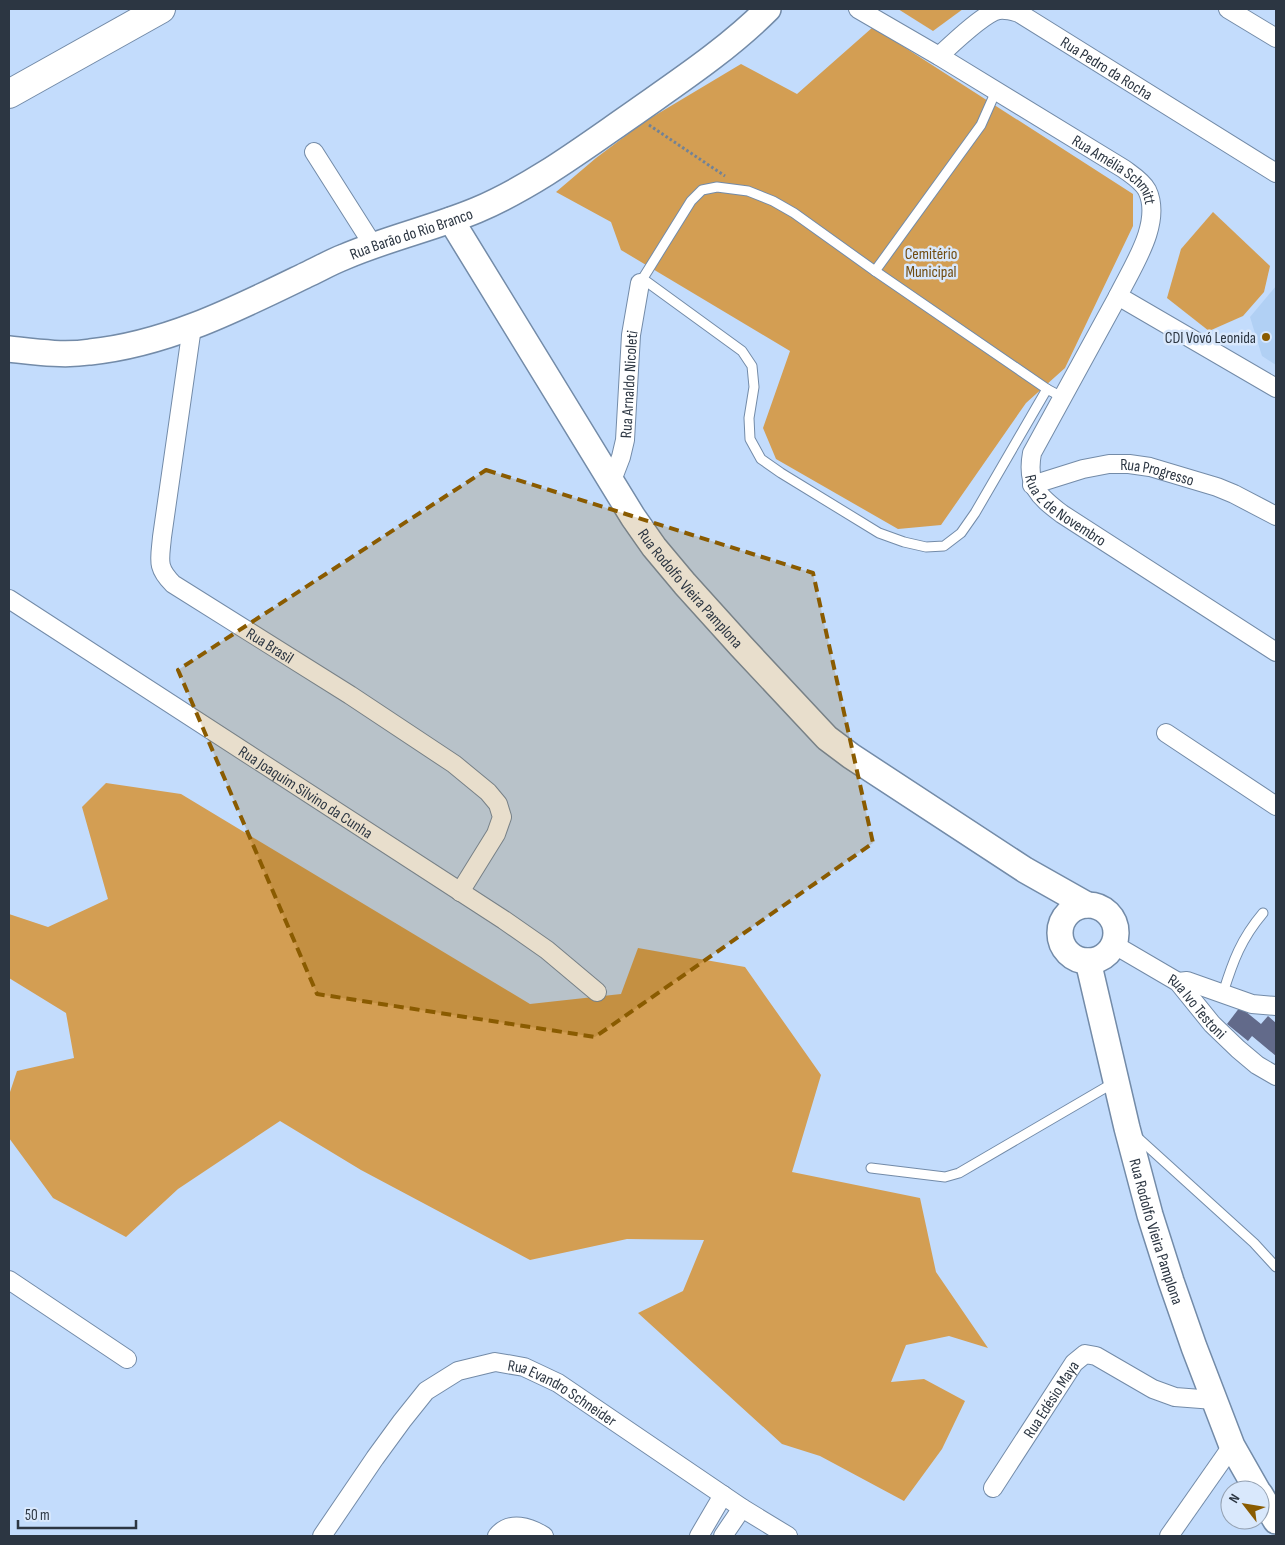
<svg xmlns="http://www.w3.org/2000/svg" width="1285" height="1545" font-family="'Sofia Sans Condensed',sans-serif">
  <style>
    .built { fill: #b1d0f4 }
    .green { fill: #d39e53 }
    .building { fill: #626a8a }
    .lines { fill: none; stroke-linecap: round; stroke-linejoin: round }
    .lane-casing { stroke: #738ba8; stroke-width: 11 }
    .street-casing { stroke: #738ba8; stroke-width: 20 }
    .secondary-casing { stroke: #738ba8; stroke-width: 28 }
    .primary-casing { stroke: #738ba8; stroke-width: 30 }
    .path { stroke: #718297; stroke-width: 3; stroke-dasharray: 2.5 2.5; stroke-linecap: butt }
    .lane { stroke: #fff; stroke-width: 9 }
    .street { stroke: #fff; stroke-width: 18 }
    .secondary { stroke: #fff; stroke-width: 25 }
    .primary { stroke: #fff; stroke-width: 28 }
    .marked { fill: #8a5b00; fill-opacity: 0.2; stroke: #8a5b00; stroke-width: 4; stroke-dasharray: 10 6; stroke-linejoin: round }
    .poi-dot { fill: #8a5b00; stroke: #d9e8fc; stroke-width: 2 }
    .labels { text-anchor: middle; stroke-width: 5; stroke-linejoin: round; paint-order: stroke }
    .street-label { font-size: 16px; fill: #2c3642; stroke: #d9e8fc }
    .park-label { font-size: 16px; fill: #704c11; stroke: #d9e8fc }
    .poi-label { font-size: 16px; fill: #2c3642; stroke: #d9e8fc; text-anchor: end }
  </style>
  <rect width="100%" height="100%" fill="#c3dcfc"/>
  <path class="built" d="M1276 286V365L1262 356 1250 317Z"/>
  <g class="green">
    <path d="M898 9H963L933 31Z"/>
    <path d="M873 27 1133 194V226L1065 368 1026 403 941 525 898 529 776 459 763 428 790 351 621 250 611 222 556 192 596 158 644 122 741 64 797 94Z"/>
    <path d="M1213 212 1270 266 1264 292 1243 316 1209 331 1167 298 1181 249Z"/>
    <path d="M106 783 181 794 530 1004 621 994 638 948 745 967 821 1075 792 1172 920 1198 936 1272 988 1348 949 1336 906 1345 891 1382 924 1379 965 1401 942 1449 904 1501 820 1456 782 1444 638 1313 683 1291 704 1240 627 1239 530 1260 361 1170 280 1121 178 1189 126 1237 53 1198 9 1138V1095L17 1071 74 1058 66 1013 9 978V914L48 927 108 899 82 807Z"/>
  </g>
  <path class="building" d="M1240 1007 1261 1024 1268 1016 1276 1023V1056L1252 1036 1248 1041 1227 1024Z"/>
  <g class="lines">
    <g class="lane-casing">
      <g id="lane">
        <path d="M875 271 981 125 996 91"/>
        <path d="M643 279 742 351 752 366 754 387 749 418 750 439 761 459 781 473 879 533 904 542 926 547 944 546 961 533 975 513 1047 389 1062 397"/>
        <path d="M640 283 691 201 702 190 717 187 748 191 773 201 794 213 875 271 1047 389"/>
        <path d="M1223 993C1233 961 1241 939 1263 913"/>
        <path d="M1136 1136 1254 1243 1276 1267"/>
        <path d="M871 1168 945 1177 959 1173 1115 1082"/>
      </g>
    </g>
    <g class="street-casing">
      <g id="street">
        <path id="s1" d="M858 9 939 56 1124 169C1132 175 1142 181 1147 190 1163 223 1132 267 1118 296L1276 388"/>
        <path d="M1228 9 1276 38"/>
        <path id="s2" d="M939 56C952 44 984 13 999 10 1006 9 1012 11 1019 13L1276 173"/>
        <path d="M314 152 373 245"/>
        <path id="s3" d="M1118 296 1032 453C1026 485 1038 496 1062 514L1276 652"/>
        <path id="s4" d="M192 327 162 537C160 560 156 567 173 584L350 695 454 764 488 792 498 804 502 817 496 834 460 892"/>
        <path id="s5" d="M611 483 621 457 625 440 631 335 640 283"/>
        <path id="s6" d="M1032 485 1083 469 1109 464H1129L1150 467 1217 487 1234 494 1276 516"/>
        <path id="s7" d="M9 599 504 920 547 950 597 992"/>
        <path d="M1166 733 1276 806"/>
        <path id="s8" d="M1113 944 1178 982 1212 1024 1238 1049 1257 1065 1276 1076"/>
        <path d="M1178 982 1187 981 1252 1004 1276 1006"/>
        <path d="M9 1280 127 1359"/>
        <path id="s9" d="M993 1488 1074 1363 1085 1354 1096 1356 1153 1389 1175 1397 1214 1400"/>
        <path id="s10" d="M322 1536 375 1458 402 1421 426 1391 458 1371 495 1362 524 1367 558 1383 742 1508 788 1536"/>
        <path d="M497 1536C510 1520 530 1527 544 1536"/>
        <path d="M699 1536 723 1495"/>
        <path d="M723 1536 742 1508"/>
        <path d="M1169 1536 1232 1446"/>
      </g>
    </g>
    <g class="secondary-casing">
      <g id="secondary">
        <path id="s11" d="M451 220 633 517 654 547 685 584 741 646 827 738 851 756 1025 870 1087 905"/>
        <path id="s12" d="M9 349C36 352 63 356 90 352 167 344 236 309 306 275 319 269 331 262 344 257 388 238 434 228 477 210 533 186 581 150 630 116 678 82 727 50 768 9"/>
        <circle cx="1088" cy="933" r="28"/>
        <path id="s13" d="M1088 961 1127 1128 1150 1215 1171 1281 1194 1347 1232 1446 1257 1490"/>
        <path d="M1260 1494 1276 1521"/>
      </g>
    </g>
    <g class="primary-casing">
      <path id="primary" d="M9 94 161 9"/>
    </g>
    <path class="path" d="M649 125 725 176"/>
    <use href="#lane" class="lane"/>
    <use href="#street" class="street"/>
    <use href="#secondary" class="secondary"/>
    <use href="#primary" class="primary"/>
  </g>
  <path class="marked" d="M486 470 813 573 873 843 595 1037 317 994 178 670Z"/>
  <circle class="poi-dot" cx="1266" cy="337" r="5"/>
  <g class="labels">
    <g class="street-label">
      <text dy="6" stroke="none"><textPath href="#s2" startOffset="200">Rua Pedro da Rocha</textPath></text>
      <text dy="6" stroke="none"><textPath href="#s1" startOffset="304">Rua Amélia Schmitt</textPath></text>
      <text dy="6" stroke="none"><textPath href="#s12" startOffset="425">Rua Barão do Rio Branco</textPath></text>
      <text dy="6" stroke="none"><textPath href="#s5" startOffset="101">Rua Arnaldo Nicoleti</textPath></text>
      <text dy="6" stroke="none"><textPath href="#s6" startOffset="129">Rua Progresso</textPath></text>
      <text dy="6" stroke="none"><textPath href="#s3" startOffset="252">Rua 2 de Novembro</textPath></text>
      <text dy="6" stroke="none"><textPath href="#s11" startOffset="440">Rua Rodolfo Vieira Pamplona</textPath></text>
      <text dy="6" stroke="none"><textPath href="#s4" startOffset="378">Rua Brasil</textPath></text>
      <text dy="6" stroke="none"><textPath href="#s7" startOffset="354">Rua Joaquim Silvino da Cunha</textPath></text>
      <text dy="6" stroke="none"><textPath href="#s8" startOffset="106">Rua Ivo Testoni</textPath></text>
      <text dy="6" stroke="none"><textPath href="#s13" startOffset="279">Rua Rodolfo Vieira Pamplona</textPath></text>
      <text dy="6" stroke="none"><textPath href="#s10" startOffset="329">Rua Evandro Schneider</textPath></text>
      <text dy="6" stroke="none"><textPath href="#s9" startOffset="106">Rua Edésio Maya</textPath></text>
    </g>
    <g class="park-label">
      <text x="931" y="259">Cemitério<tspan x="931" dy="18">Municipal</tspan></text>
    </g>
    <g class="poi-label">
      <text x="1256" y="343">CDI Vovó Leonida</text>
    </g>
  </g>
  <rect width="1285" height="1545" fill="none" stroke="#2c3642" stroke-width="20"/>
  <g transform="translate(1245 1505) rotate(301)"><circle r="24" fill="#d9e8fc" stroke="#94a1b2"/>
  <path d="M0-4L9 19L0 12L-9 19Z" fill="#8a5b00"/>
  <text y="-8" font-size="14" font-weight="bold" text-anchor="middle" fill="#2c3642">N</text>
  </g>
  <path d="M18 1520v8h118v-8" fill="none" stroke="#2c3642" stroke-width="2.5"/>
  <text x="25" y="1520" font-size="15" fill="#2c3642" stroke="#d9e8fc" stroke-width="4" paint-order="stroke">50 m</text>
</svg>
